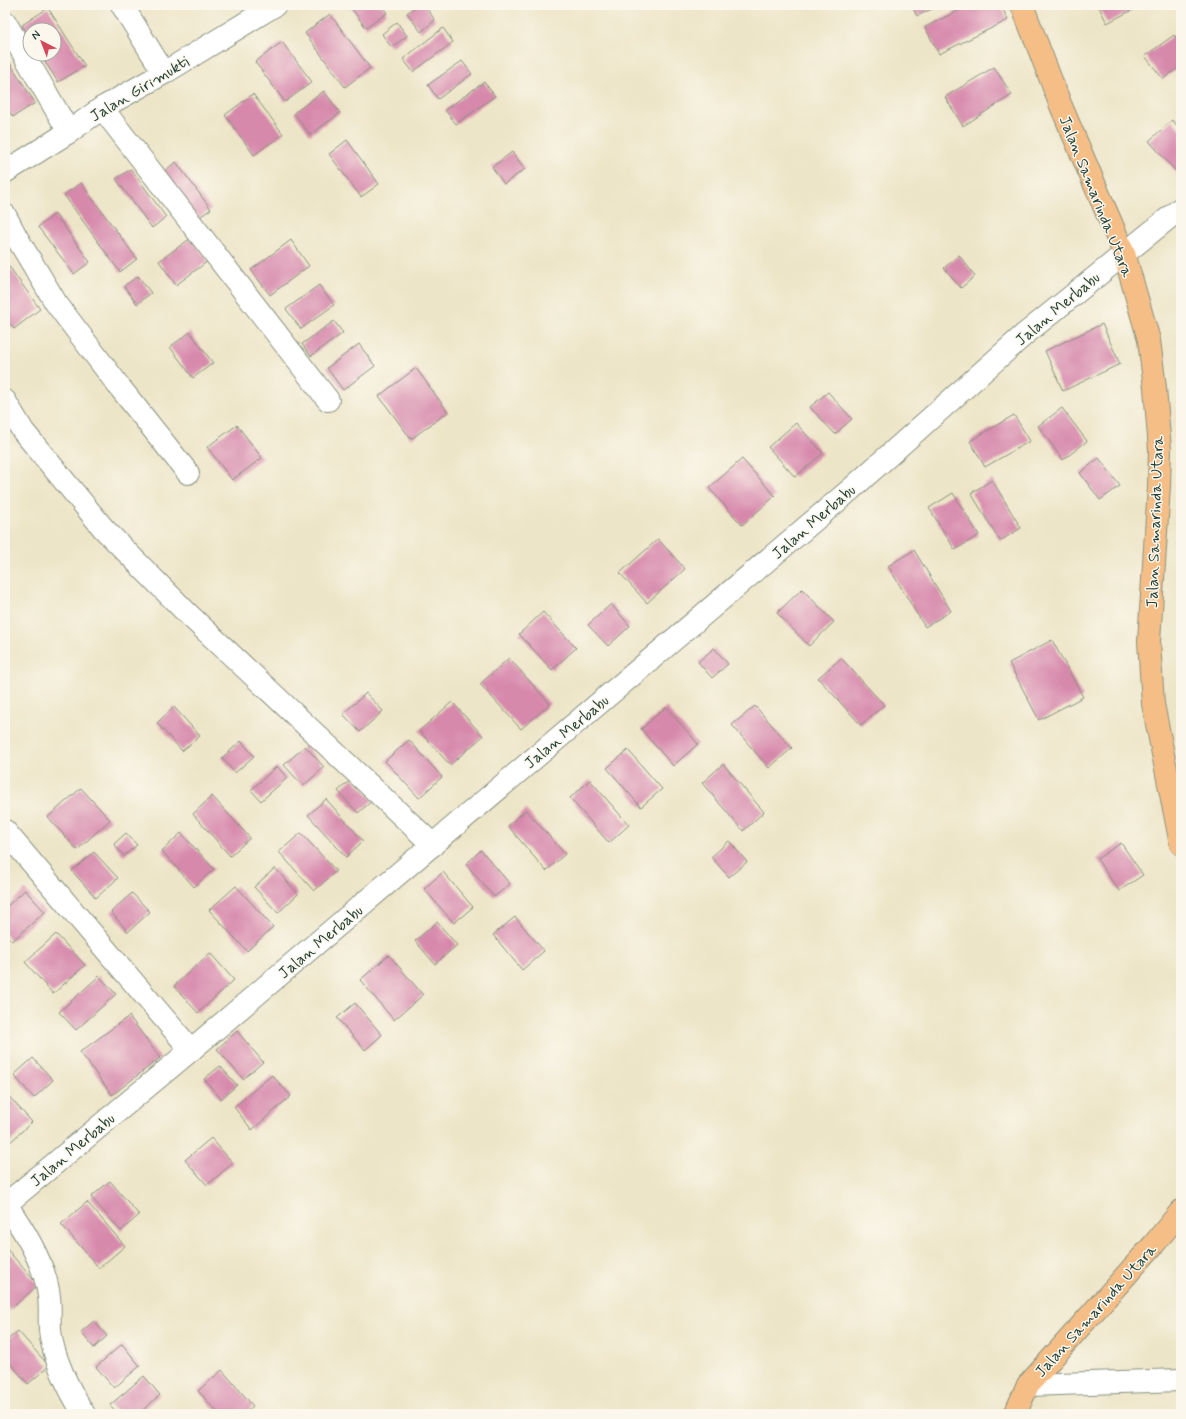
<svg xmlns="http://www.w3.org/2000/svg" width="1186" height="1419" font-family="Mynerve,sans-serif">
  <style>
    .building { fill: #d789ac }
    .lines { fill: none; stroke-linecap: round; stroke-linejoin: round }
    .minor-casing { stroke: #86917e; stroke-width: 24 }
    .highway-casing { stroke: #86917e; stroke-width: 24 }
    .minor { stroke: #fff; stroke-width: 22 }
    .highway { stroke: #f6be87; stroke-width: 22 }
    .labels { text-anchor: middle; stroke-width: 3; stroke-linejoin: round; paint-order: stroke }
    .street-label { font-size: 16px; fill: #1f3d34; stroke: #fbf7ec }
  </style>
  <rect width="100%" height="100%" fill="#fbf7ec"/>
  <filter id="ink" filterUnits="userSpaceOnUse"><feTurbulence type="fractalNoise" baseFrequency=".025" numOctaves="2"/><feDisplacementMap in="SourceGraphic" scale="8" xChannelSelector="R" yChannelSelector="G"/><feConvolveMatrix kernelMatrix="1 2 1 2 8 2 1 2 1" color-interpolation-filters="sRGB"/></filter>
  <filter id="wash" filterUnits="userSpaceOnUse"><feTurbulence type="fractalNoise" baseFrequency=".012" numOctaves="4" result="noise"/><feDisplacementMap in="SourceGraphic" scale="16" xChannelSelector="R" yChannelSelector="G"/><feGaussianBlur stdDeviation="0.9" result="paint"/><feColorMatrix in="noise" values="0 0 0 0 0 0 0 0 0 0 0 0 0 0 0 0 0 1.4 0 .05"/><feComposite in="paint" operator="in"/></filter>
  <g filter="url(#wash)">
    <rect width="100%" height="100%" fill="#ede5c7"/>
    <g id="blocks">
      <g class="building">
        <path d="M349 5H382L387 13 366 28Z"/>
        <path d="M418 5H424L435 20 421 32 407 13Z"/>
        <path d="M911 5H940L917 16Z"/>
        <path d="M970 5H1001L1008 20 939 54 925 27Z"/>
        <path d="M1098 5H1142L1107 23Z"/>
        <path d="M48 8 85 66 58 82 40 54H54V30H30V38L22 25Z"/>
        <path d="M330 14 370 68 345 87 305 33Z"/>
        <path d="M397 22 407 36 391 47 382 34Z"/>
        <path d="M443 28 453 42 413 72 403 59Z"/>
        <path d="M1174 35 1181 44V66L1163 79 1145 56Z"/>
        <path d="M282 42 312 82 285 102 255 62Z"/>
        <path d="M5 55 35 103 13 117 5 105Z"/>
        <path d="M462 61 472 74 438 99 428 85Z"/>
        <path d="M994 67 1012 95 963 126 945 97Z"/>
        <path d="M484 82 495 96 456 124 445 110Z"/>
        <path d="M324 91 340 113 310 135 294 113Z"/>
        <path d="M253 94 283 134 254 155 225 115Z"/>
        <path d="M1172 120 1181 130V174L1179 175 1149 141Z"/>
        <path d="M5 138 9 144 5 147Z"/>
        <path d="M347 140 379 184 361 197 329 154Z"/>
        <path d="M512 152 525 169 504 184 492 167Z"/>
        <path d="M176 162 211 209 193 222 159 175Z"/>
        <path d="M131 169 166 217 152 228 116 179Z"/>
        <path d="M81 183 137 259 120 272 64 195Z"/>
        <path d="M55 214 90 262 74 274 38 227Z"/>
        <path d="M191 238 208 261 176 285 159 261Z"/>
        <path d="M291 240 309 266 270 295 251 270Z"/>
        <path d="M959 255 975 276 961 288 944 268Z"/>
        <path d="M5 261 40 309 14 329 5 317Z"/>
        <path d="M138 276 151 293 137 304 124 286Z"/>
        <path d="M319 285 334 305 301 329 286 309Z"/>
        <path d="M334 321 343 333 311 356 302 344Z"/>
        <path d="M1102 324 1120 364 1063 391 1045 351Z"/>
        <path d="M190 332 213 363 193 378 170 347Z"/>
        <path d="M359 344 375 366 343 390 327 368Z"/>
        <path d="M416 368 448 412 411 439 379 396Z"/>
        <path d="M828 392 852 419 835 434 810 407Z"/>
        <path d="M1062 408 1087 441 1063 460 1038 426Z"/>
        <path d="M1014 415 1030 441 985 467 970 441Z"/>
        <path d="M796 423 823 453 795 477 768 447Z"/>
        <path d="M237 425 262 458 232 480 207 447Z"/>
        <path d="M1099 458 1120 486 1100 500 1080 473Z"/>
        <path d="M742 459 775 496 742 525 709 488Z"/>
        <path d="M992 480 1021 528 1000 541 971 493Z"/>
        <path d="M953 493 979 535 955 550 929 508Z"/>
        <path d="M658 539 685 569 647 603 620 573Z"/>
        <path d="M914 550 951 611 925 627 888 566Z"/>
        <path d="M802 589 834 622 809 646 777 613Z"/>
        <path d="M611 604 630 626 608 646 588 625Z"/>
        <path d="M543 612 576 648 552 670 519 634Z"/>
        <path d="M1052 640 1083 697 1039 720 1009 663Z"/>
        <path d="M714 648 728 664 712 678 698 662Z"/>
        <path d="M509 658 550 704 521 729 480 684Z"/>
        <path d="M841 658 884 705 861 725 818 678Z"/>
        <path d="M366 693 383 711 360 732 343 714Z"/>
        <path d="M452 702 483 736 450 765 419 731Z"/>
        <path d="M755 706 792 748 769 768 732 725Z"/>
        <path d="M174 707 200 736 182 751 157 723Z"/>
        <path d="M666 707 698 744 673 766 641 729Z"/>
        <path d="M409 740 442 777 419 798 385 761Z"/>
        <path d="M241 741 254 756 235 773 222 758Z"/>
        <path d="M305 746 324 767 303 786 284 765Z"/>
        <path d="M628 750 662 789 641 807 607 768Z"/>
        <path d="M723 764 764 812 743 831 702 783Z"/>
        <path d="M277 766 287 778 261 801 251 790Z"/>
        <path d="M353 778 373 800 358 813 338 791Z"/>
        <path d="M590 780 629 825 609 843 570 798Z"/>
        <path d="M81 788 110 820 77 850 48 817Z"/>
        <path d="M212 796 250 838 230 856 193 814Z"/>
        <path d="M326 799 363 841 346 857 308 815Z"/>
        <path d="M526 810 565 854 546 871 508 826Z"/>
        <path d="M126 833 137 845 124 856 114 844Z"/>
        <path d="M181 833 214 869 194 887 162 851Z"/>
        <path d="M301 833 336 871 314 891 279 852Z"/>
        <path d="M729 841 747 862 729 877 711 857Z"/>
        <path d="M1121 843 1143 875 1119 891 1097 859Z"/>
        <path d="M481 850 510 884 494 897 466 864Z"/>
        <path d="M94 852 118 878 96 898 72 871Z"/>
        <path d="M275 868 298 894 278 913 254 887Z"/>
        <path d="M443 872 473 907 454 923 424 889Z"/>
        <path d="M236 886 273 927 247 951 209 910Z"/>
        <path d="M25 890 45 912 12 941 5 934V908Z"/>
        <path d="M132 893 150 912 128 932 111 912Z"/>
        <path d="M515 917 544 951 522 970 493 935Z"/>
        <path d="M437 922 457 945 435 964 415 941Z"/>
        <path d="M56 934 85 965 53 994 25 962Z"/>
        <path d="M210 953 234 980 198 1013 174 986Z"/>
        <path d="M389 955 423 995 394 1020 360 980Z"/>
        <path d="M99 976 116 994 76 1030 59 1012Z"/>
        <path d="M355 1003 382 1035 365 1050 337 1018Z"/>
        <path d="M129 1016 160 1058 112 1095 80 1052Z"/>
        <path d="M237 1031 263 1062 243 1079 217 1049Z"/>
        <path d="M33 1058 53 1080 34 1098 14 1075Z"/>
        <path d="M220 1066 237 1085 221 1099 204 1079Z"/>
        <path d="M272 1075 291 1096 252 1130 234 1107Z"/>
        <path d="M5 1092 32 1122 6 1146 5 1144Z"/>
        <path d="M211 1138 233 1163 207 1185 185 1160Z"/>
        <path d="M110 1181 139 1215 121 1231 91 1197Z"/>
        <path d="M87 1202 125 1246 99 1268 61 1224Z"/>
        <path d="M5 1247 38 1285 10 1310 5 1304Z"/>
        <path d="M94 1321 107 1336 94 1348 81 1332Z"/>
        <path d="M18 1331 49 1366 28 1384 5 1357V1342Z"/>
        <path d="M122 1344 140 1366 114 1388 96 1367Z"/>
        <path d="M222 1370 253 1406 244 1414H219L198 1391Z"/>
        <path d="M144 1376 160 1395 138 1414H118L110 1405Z"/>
        <path d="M170 1409 174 1414H164Z"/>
      </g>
    </g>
  </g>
  <g filter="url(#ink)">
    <use href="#blocks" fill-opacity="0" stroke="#86917e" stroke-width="1"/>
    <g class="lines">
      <g class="minor-casing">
        <g id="minor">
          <path d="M122 5 164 73"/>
          <path d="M5 22 69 132"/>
          <path d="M102 108 328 400"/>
          <path d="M5 172 69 132 102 108 164 73 275 5"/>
          <path d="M5 215 17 238 56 303 118 385 188 473"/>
          <path d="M5 401 23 431 104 529 187 613 433 845"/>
          <path d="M5 831 191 1050"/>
          <path d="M5 1203C22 1227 43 1260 48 1290 51 1303 49 1316 50 1330 52 1356 70 1392 84 1414"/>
          <path d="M5 1205 191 1050 850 490 1025 334 1181 208"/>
          <path d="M1028 1385 1181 1380"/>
        </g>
      </g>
      <g class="highway-casing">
        <g id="highway">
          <path d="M1022 5 1061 106 1124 253 1149 340 1155 388 1160 450 1159 486 1149 641 1153 704 1181 844"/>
          <path d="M1015 1414 1028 1385 1154 1244 1181 1211"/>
        </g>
      </g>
      <use href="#minor" class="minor"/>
      <use href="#highway" class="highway"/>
    </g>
  </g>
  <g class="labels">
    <g class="street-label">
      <text transform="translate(139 88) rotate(-31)" y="6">Jalan Girimukti</text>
      <text transform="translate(1097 196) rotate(68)" y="6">Jalan Samarinda Utara</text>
      <text transform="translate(1057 308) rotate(-40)" y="6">Jalan Merbabu</text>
      <text transform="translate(813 521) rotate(-41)" y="6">Jalan Merbabu</text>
      <text transform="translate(1154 522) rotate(-88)" y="6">Jalan Samarinda Utara</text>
      <text transform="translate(566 731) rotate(-40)" y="6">Jalan Merbabu</text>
      <text transform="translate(320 941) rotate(-40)" y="6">Jalan Merbabu</text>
      <text transform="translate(72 1149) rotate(-40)" y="6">Jalan Merbabu</text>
      <text transform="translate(1095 1310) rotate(-48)" y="6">Jalan Samarinda Utara</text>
    </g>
  </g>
  <rect width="1186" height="1419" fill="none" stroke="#fbf7ec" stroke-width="20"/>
  <g transform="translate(42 42) rotate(318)"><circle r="19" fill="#fbf7ec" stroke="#a3ada2"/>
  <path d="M0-3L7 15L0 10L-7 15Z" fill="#d1495b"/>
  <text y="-6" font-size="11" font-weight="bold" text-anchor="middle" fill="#1f3d34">N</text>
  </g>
</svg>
